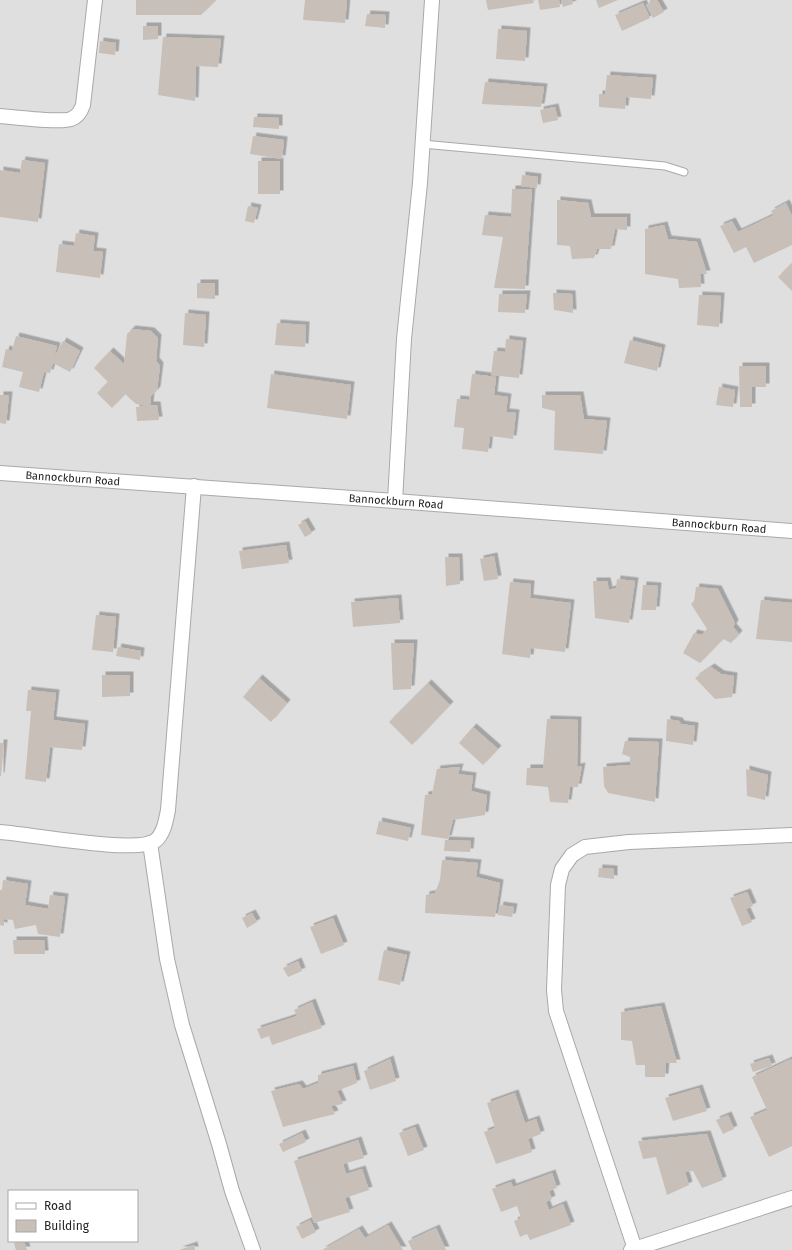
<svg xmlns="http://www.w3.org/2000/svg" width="792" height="1250" font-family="'Fira Sans',sans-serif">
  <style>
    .residential { fill: #e0dfdf; fill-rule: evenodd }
    .building { fill: #c7bfb8; filter: url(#shadow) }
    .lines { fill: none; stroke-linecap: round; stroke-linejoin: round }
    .service-casing { stroke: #a9a9a9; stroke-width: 9 }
    .minor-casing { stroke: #a9a9a9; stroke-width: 16 }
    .service { stroke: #fff; stroke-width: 7 }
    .minor { stroke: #fff; stroke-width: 14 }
    .labels { text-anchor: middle; stroke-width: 3.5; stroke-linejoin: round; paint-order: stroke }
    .street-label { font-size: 11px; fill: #222; stroke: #fff }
  </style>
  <defs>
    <filter id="shadow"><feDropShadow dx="3.5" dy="-3.5" stdDeviation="0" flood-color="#0004"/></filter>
  </defs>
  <rect width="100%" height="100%" fill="#f2efe9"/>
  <path class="residential" d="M0 0H792V1250H0ZM9 1191H137V1241H9Z"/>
  <g class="building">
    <path d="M136 0H216L201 15H136Z"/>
    <path d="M305 0H347L345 23 303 20Z"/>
    <path d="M486 0H533L534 3 488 10Z"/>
    <path d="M538 0H559L560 7 540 10Z"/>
    <path d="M561 0H572L573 4 563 7Z"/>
    <path d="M596 0H618L599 8Z"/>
    <path d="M654 0H657L664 12 653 18 646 5Z"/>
    <path d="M643 3 650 18 622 31 615 15Z"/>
    <path d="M367 14 386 15 385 28 365 26Z"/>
    <path d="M143 26H158V39L143 40Z"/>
    <path d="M498 29 527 31 525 61 496 59Z"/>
    <path d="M163 37 221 39 218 67 196 66 195 101 158 95Z"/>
    <path d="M100 41 116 43 115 55 99 53Z"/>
    <path d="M607 75 653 78 651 99 626 97 625 109 599 107V94H605Z"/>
    <path d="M485 82 544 87 541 107 482 104Z"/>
    <path d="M555 107 558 120 543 123 540 110Z"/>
    <path d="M254 117 279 118V129L253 127Z"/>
    <path d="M253 136 284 140 282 159 250 154Z"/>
    <path d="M22 160 45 163 38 222 0 217V170L20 173Z"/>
    <rect x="258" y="161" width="22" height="33"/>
    <path d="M522 175 538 177 537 188 521 186Z"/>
    <path d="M512 189H532L525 289 494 288 503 237 482 235 485 215 511 217Z"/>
    <path d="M557 200 588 203 591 217H627V230L615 229 611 249H597L594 258 572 259 570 246 557 245Z"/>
    <path d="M786 203 792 216V245L754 263 746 247 734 253 720 226 732 221 738 232 774 215 771 211Z"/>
    <path d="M248 206 258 208 254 223 245 221Z"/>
    <path d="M664 225 668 239 697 242 707 274H700L701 287 679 288 678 279 645 274V229Z"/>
    <path d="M76 233 95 236 93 251 103 252 100 278 56 272 59 244 74 246Z"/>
    <path d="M792 263V291L778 277Z"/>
    <path d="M197 283H215V299L197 298Z"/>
    <path d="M553 293 572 294 573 313 554 310Z"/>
    <path d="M499 294H527L525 313 498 312Z"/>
    <path d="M699 295 721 296 719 327 697 325Z"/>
    <path d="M185 313 206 315 204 347 183 345Z"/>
    <path d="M277 323 306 325 305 347 275 345Z"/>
    <path d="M132 329 151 331 158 338 156 361 160 366 157 390 151 396 150 405H157L159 420 137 421 136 407 147 406 136 404 125 394 112 408 97 393 108 382 94 368 110 351 124 364 127 334Z"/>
    <path d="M16 336 57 346 54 358 63 341 80 351 70 372 53 363 50 373 44 372 39 392 19 387 23 372 2 367 6 349 12 351Z"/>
    <path d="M506 339 523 341 519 378 491 375 494 351 505 352Z"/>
    <path d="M630 340 662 348 657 371 624 363Z"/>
    <path d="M739 366H766V387H752V407H740Z"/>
    <path d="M271 374 351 385 347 419 267 408Z"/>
    <path d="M472 374 496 377 494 395 508 397 506 412 516 413 513 439 490 436 488 452 462 449 464 428 454 427 457 399 469 400Z"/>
    <path d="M719 387 735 390 733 407 716 405Z"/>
    <path d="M0 395H9L6 424 0 423Z"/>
    <path d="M542 395H580L584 419 607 421 603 454 554 450 555 411 542 408Z"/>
    <path d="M305 521 312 533 305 537 298 525Z"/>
    <path d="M286 545 289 563 242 569 239 551Z"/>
    <path d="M494 556 498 579 484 581 480 559Z"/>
    <path d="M445 557H459L460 584 446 586Z"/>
    <path d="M617 579 635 581 629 623 595 618 593 581H607L609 590 616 588Z"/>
    <path d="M510 582 531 584 530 598 571 603 565 652 531 648 530 658 502 654Z"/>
    <path d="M643 585 658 586 656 610H641Z"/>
    <path d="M696 587 718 589 735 623 733 627 739 634 731 643 723 639 700 663 683 653 694 633 702 635 707 629 691 604 694 601Z"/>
    <path d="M398 598 400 623 353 627 351 602Z"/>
    <path d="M761 600 792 603V642L756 639Z"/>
    <path d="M96 615 116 617 113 652 92 650Z"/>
    <path d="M391 643H414L411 689 393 690Z"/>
    <path d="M118 647 141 651 140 660 116 656Z"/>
    <path d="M711 667 721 674 734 676 732 697 715 699 695 678Z"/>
    <path d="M102 675H130V696L102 697Z"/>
    <path d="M259 678 287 703 271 722 243 697Z"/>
    <path d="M428 683 450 705 412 745 389 722Z"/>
    <path d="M28 690 56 693 53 720 85 724 82 750 50 747 46 782 25 779 31 711H26Z"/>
    <path d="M547 719 578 720 577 767 582 766 578 787H570L568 803 550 802 548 787 526 785 527 768H543Z"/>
    <path d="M667 719 679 721 681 724 695 726 693 745 666 741Z"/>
    <path d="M473 727 498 749 483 765 459 743Z"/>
    <path d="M625 741 659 742 655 802 608 793 604 786 603 767 630 765V757L622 754Z"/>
    <path d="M0 743H4L1 776H0Z"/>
    <path d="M460 767 458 774 473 776 471 791 487 795 485 815 453 820 448 839 421 835 425 795 432 794 437 769Z"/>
    <path d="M746 769 768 775 765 800 747 796Z"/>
    <path d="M379 821 411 828 408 841 376 834Z"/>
    <path d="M445 840 471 841 470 852 444 851Z"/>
    <path d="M442 860 478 863 476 877 500 883 495 917 425 913 426 895 435 893 440 880Z"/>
    <path d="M599 868 614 869V879L598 877Z"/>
    <path d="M3 880 28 884 25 905 48 909 50 895 65 897 60 937 38 934 36 925 15 929 13 920 4 919V926L0 925V890H2Z"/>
    <path d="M747 892 753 906 746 909 752 922 742 926 730 898Z"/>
    <path d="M500 905 514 907 512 917 498 915Z"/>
    <path d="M252 913 257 922 247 928 242 918Z"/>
    <path d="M333 918 344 945 321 954 310 927Z"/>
    <path d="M13 940H44L45 954H14Z"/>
    <path d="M384 950 407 955 400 985 378 980Z"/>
    <path d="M298 961 302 971 288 977 283 968Z"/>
    <path d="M312 1002 322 1028 272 1045 269 1036 261 1039 257 1029 297 1016 294 1010Z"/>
    <path d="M661 1006 677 1063H666L665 1077H645V1065H636L632 1041 621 1040V1012Z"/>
    <path d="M769 1058 772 1066 753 1072 750 1064Z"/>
    <path d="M390 1059 396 1081 370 1090 364 1071Z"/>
    <path d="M791 1059 792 1062V1146L769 1157 750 1117 767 1110 752 1077Z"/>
    <path d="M353 1066 357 1083 337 1091 343 1104 331 1106 335 1114 283 1127 271 1091 299 1084 303 1089 318 1083V1075Z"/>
    <path d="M699 1088 707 1111 673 1121 665 1098Z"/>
    <path d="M515 1093 525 1123 536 1119 541 1134 528 1139 532 1152 496 1164 484 1132 495 1128 487 1103Z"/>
    <path d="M728 1115 734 1129 723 1134 716 1120Z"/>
    <path d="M415 1127 424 1150 408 1156 399 1133Z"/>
    <path d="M302 1133 306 1142 283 1152 279 1144Z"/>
    <path d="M707 1134 723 1180 702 1188 693 1171 685 1172 689 1185 667 1195 656 1157 643 1159 638 1141Z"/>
    <path d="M358 1140 364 1158 343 1164 346 1174 362 1169 369 1190 345 1198 350 1212 314 1223 294 1161Z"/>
    <path d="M552 1173 557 1188 549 1191 552 1199 546 1202 549 1210 563 1204 571 1225 530 1240 527 1234 520 1237 514 1221 521 1218 517 1206 501 1212 492 1189 511 1182 513 1187Z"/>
    <path d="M310 1220 316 1232 302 1239 296 1227Z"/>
    <path d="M388 1225 403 1250H322L359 1229 365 1238Z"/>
    <path d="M436 1228 446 1250H412L408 1241Z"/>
    <path d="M19 1241H24L27 1250H16L14 1243Z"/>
    <path d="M194 1245 195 1250H179Z"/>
  </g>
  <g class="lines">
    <g class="service-casing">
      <path id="service" d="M422 144 665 166 684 172"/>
    </g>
    <g class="minor-casing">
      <g id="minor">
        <path d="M0 116C14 117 60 123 71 119 77 117 81 111 83 105L95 0"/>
        <path id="s1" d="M0 473 395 501 792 531"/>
        <path d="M395 501 404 339 420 183 432 0"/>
        <path d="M0 832C28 834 137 854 155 841 164 834 166 820 168 810L194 486"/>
        <path d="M150 843 167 959 182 1025 219 1144 232 1191 253 1250"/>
        <path d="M635 1249 556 1011 554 990 558 885 562 869 572 855 585 847 629 842 792 835"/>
        <path d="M631 1250 792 1198"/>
      </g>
    </g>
    <use href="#service" class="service"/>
    <use href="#minor" class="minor"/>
  </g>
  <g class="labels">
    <g class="street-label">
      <text dy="4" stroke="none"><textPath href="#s1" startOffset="73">Bannockburn Road</textPath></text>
      <text dy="4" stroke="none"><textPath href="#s1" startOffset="397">Bannockburn Road</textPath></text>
      <text dy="4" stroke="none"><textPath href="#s1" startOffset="721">Bannockburn Road</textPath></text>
    </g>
  </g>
  <rect x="8" y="1190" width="130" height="52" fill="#ffffff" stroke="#a7a7a7"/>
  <rect x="16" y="1203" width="20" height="6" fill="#ffffff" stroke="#a7a7a7"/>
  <text x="44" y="1210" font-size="12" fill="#222222">Road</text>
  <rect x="16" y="1220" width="20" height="12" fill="#c7bfb8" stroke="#a7a7a7"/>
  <text x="44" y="1230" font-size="12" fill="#222222">Building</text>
</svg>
